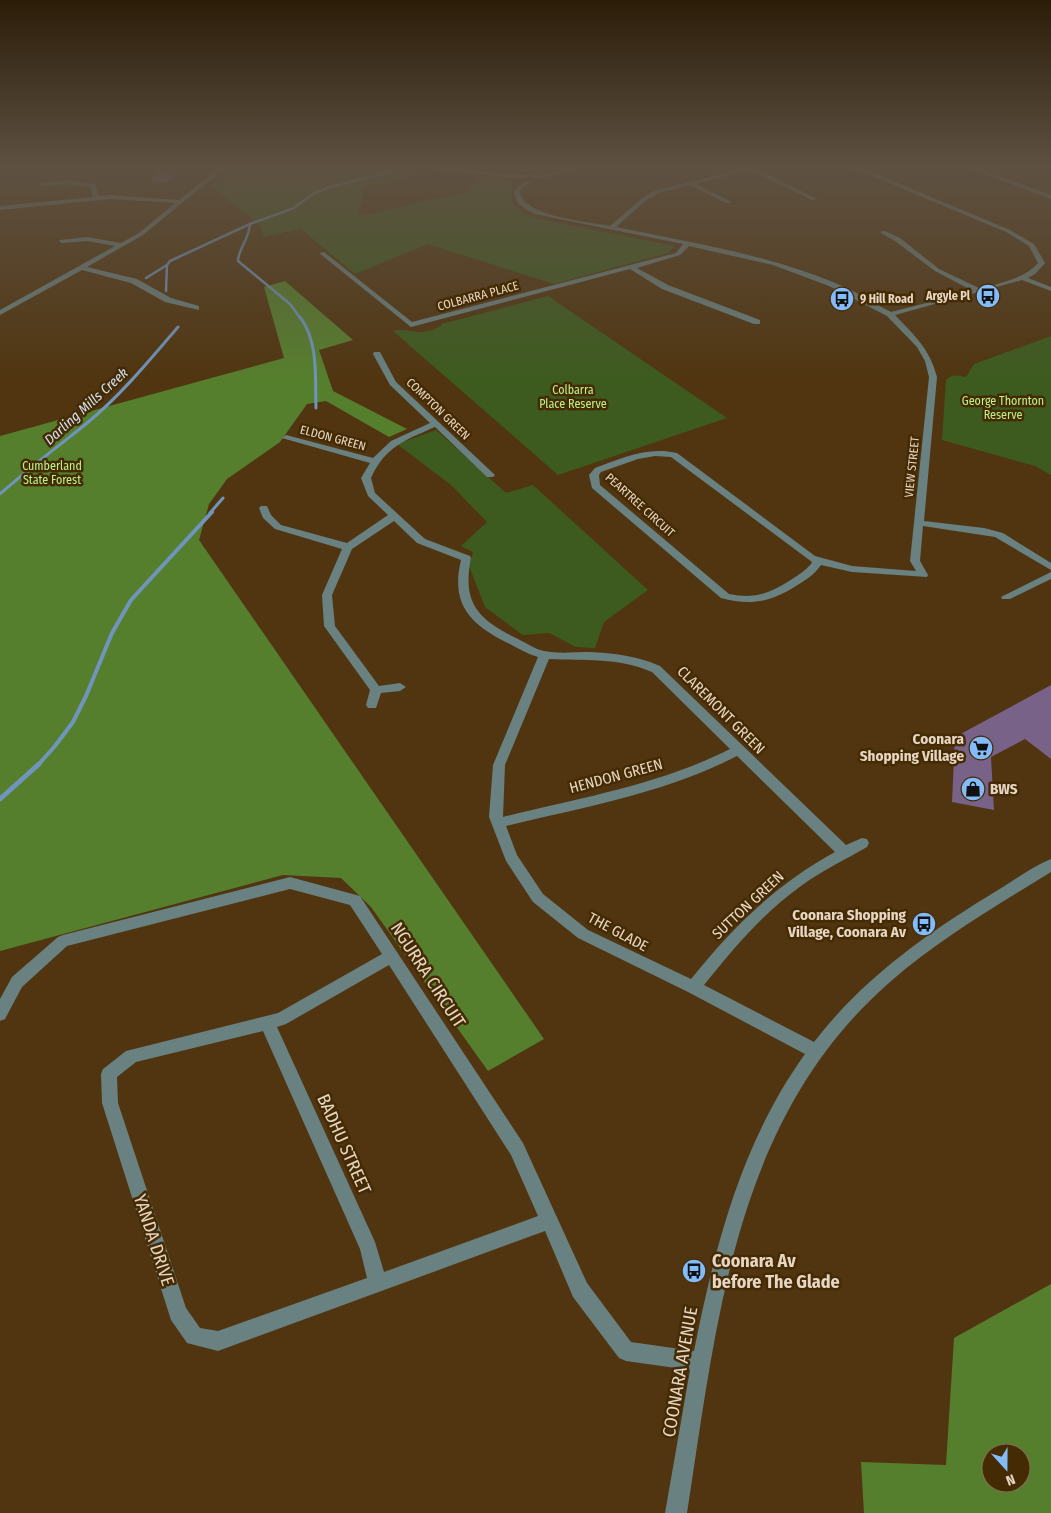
<svg xmlns="http://www.w3.org/2000/svg" width="1051" height="1513" font-family="'Fira Sans Condensed',sans-serif">
  <style>
    .green { fill: #3d5b1f }
    .forest { fill: #567f2d; fill-rule: evenodd }
    .lines { fill: none; stroke-linecap: round; stroke-linejoin: round }
    .stream-far3 { stroke: #6f95bd; stroke-width: 2.5 }
    .stream-far2 { stroke: #6f95bd; stroke-width: 3 }
    .stream-far1 { stroke: #6f95bd; stroke-width: 4 }
    .stream { stroke: #6f95bd; stroke-width: 5 }
    .building { fill: #796288 }
    .minor { fill: #698180; fill-rule: evenodd }
    .labels { text-anchor: middle; stroke-width: 5; stroke-linejoin: round; paint-order: stroke }
    .far-street-label { font-size: 12px; fill: #e7d6c3; stroke: #452b04 }
    .far-poi-label { font-size: 12px; font-weight: bold; fill: #e7d6c3; stroke: #452b04; text-anchor: end }
    .far-park-label { font-size: 12px; fill: #b9f387; stroke: #452b04 }
    .far-water-label { font-size: 14px; font-style: italic; fill: #d3e3f5; stroke: #452b04 }
    .street-label { font-size: 15px; fill: #e7d6c3; stroke: #452b04 }
    .poi-label { font-size: 15px; font-weight: bold; fill: #e7d6c3; stroke: #452b04; text-anchor: end }
    .near-street-label { font-size: 18px; fill: #e7d6c3; stroke: #452b04 }
    .near-poi-label { font-size: 18px; font-weight: bold; fill: #e7d6c3; stroke: #452b04; text-anchor: start }
  </style>
  <rect width="100%" height="100%" fill="#503510"/>
  <g class="green">
    <path d="M232 168H384L414 171C403 183 382 183 366 185L358 216 466 192 481 176 504 178 512 182V203L529 217 675 246 668 253 554 284 428 244 355 274 301 229 263 237 261 226 211 186Z"/>
    <path d="M548 296 727 418 558 475 393 331C403 328 411 332 421 332 428 332 435 329 441 326L442 324Z"/>
    <path d="M1051 336V475L1035 466 942 440 946 380C951 374 958 375 966 377L974 364Z"/>
    <path d="M436 430 506 493 533 485 648 590 604 622 595 648 576 647 549 633 523 635 485 607 469 566 473 552 461 546 487 522 451 485 397 444Z"/>
  </g>
  <g class="forest">
    <path d="M285 281 353 340 319 350 333 391 407 429 389 437 326 401 307 404 280 442 227 479 209 504 199 540 544 1039 488 1071 371 907 341 878 283 875 0 951V436L284 358 264 287Z"/>
    <path d="M1051 1284V1513H864L861 1462 946 1465 954 1338ZM991 1453H1021V1483H991Z"/>
  </g>
  <g class="lines">
    <g class="stream-far3">
      <path d="M250 224C249 240 238 249 238 261L290 304 301 319"/>
      <path d="M146 278 167 265"/>
      <path d="M166 291 167 265 170 261 250 224 294 208 314 193 330 187 394 171"/>
    </g>
    <g class="stream-far2">
      <path d="M300 317C319 342 315 379 316 408"/>
      <path d="M0 494C28 469 57 447 86 424 121 395 149 361 178 327"/>
      <path d="M210 513 223 498"/>
    </g>
    <path class="stream-far1" d="M38 765 55 746 73 722 86 696 112 633 131 600 212 512"/>
    <path class="stream" d="M0 799 39 764"/>
  </g>
  <g class="building">
    <path d="M158 171H177L169 182H150Z"/>
    <path d="M1051 685V759L1025 739 991 757 994 810 952 802 955 737Z"/>
  </g>
  <g class="lines">
    <g class="minor">
      <path d="M219 168H225L143 235 87 267 137 279 171 298 199 306V310L165 302 131 283 82 270 0 315V310L115 246 87 241 62 243 59 241 60 240 87 237 121 243 139 233 175 203 110 199 0 210V206L93 197 90 187 66 184 41 186 38 184 66 180 95 184 99 196 110 195 179 200Z"/>
      <path d="M428 168H448L521 175C528 174 534 176 541 175 555 173 567 168 581 168L539 179 531 177 521 179Z"/>
      <path d="M745 168H755L817 199 812 200 749 170 696 184 730 201V203H726L690 185 658 193 644 202 616 227C689 242 764 254 833 282 853 290 872 302 891 312L973 291 935 271 895 241 881 233V231H885L900 238 939 269 981 289C1001 282 1024 279 1038 263L1029 246 1006 232 865 173 844 168 869 171 1010 230 1034 244 1045 263 1035 274 1028 278 1051 287V291L1022 280 895 315C914 335 930 349 937 377L924 521 984 528 1003 533 1051 563V570L995 537 923 526 920 561 928 575 927 577 852 572 821 565C814 575 806 580 796 586 771 602 750 606 721 598L592 488 589 475 595 468C622 458 648 446 677 453L815 556 852 566 916 571 910 561 929 377 925 361 917 347 887 316 829 286 773 265 689 246 680 255 637 268 668 285 760 320V324H754L662 289 630 269 411 327 319 253 324 252 412 322 676 253 683 244 535 214C525 209 514 204 514 191L525 181 530 182 520 191C520 216 590 222 610 226L640 200 654 191ZM655 456 671 457 812 562 811 564C805 571 797 576 789 581 769 594 753 599 729 594L600 485 599 475 601 472 638 459Z"/>
      <path d="M969 168H977L1051 195V199Z"/>
      <path d="M374 352H380L396 382 495 475 493 477H487L435 427C405 440 385 447 371 478L375 493 425 539 470 556 471 558C462 602 477 619 516 638 525 642 534 649 544 651 558 654 575 652 589 652 615 653 637 656 660 666L846 845 862 838 867 839 869 843 867 847C845 860 821 871 801 886 763 913 733 949 704 985L814 1042C864 977 929 932 998 890 1015 880 1033 866 1051 859V872C996 906 939 939 890 982 734 1118 717 1322 687 1513H665L690 1370 626 1361 619 1358 573 1297 545 1231 218 1351 187 1343 171 1320 102 1103 101 1074 103 1069 126 1051 278 1013 382 954 350 905 290 889 67 946 22 987 5 1019 0 1021V999L12 977 58 937 63 935 290 877 360 896 523 1143 587 1283 631 1342 694 1351C715 1246 741 1143 805 1054L688 992 578 938 533 902 506 861 489 817 493 765 538 657C528 654 519 649 510 644 471 625 450 605 461 560L417 543 394 521 352 549 332 595 335 626 379 686 400 683 406 687 400 691 381 693 376 708H368L366 705 370 690 324 626 322 595 342 549 275 529 263 518 259 508 261 506H267L271 515 281 525 347 543 388 515 368 496 361 478 370 463 282 438 286 435 373 458 391 441 430 423 390 385 373 354ZM549 659C585 661 618 657 652 672L730 749C659 785 579 798 503 817L505 765ZM737 756 835 852C775 885 734 926 691 979L588 930 543 894 517 855 506 826C584 807 666 793 737 756ZM389 965 511 1155 538 1216 384 1272 375 1242 277 1027 286 1024ZM263 1031 360 1249 367 1278 218 1331 200 1328 186 1308 118 1103 117 1077 136 1062Z"/>
      <path d="M1051 572V579L1010 599H1002L1001 597Z"/>
    </g>
  </g>
  <linearGradient id="sky" x2="0" y2="1"><stop stop-color="#2c1d09"/><stop offset="0.44" stop-color="#5e5142"/><stop offset="1" stop-color="#5e5142" stop-opacity="0"/></linearGradient>
  <rect width="1051" height="380" fill="url(#sky)"/>
  <defs>
    <g id="bus-disc" transform="scale(1.25)"><circle r="9.5" fill="#83bcfb" stroke="#452b04"/><path d="M-5-6H5V4H4V6H2V4H-2V6H-4V4H-5ZM-3.5-4V0h7V-4ZM-3.5 1.2v1.5H-2V1.2ZM2 1.2v1.5H3.5V1.2Z" fill="#111"/></g>
    <g id="supermarket-disc" transform="scale(1.25)"><circle r="9.5" fill="#83bcfb" stroke="#452b04"/><path d="M-6-5.5h2.5l.6 2H6L4.5 2H-2.5L-4.4-4H-6ZM-1.5 3.2a1.3 1.3 0 1 0 .1 0ZM3 3.2a1.3 1.3 0 1 0 .1 0Z" fill="#111"/></g>
    <g id="shop-disc" transform="scale(1.25)"><circle r="9.5" fill="#83bcfb" stroke="#452b04"/><path d="M-5-2.5h2.3a2.7 3.5 0 0 1 5.4 0H5L5.5 6h-11ZM-1.5-2.5h3a1.5 2.3 0 0 0-3 0Z" fill="#111"/></g>
  </defs>
  <g fill-rule="evenodd">
    <use href="#bus-disc" x="988" y="296"/>
    <use href="#bus-disc" x="842" y="299"/>
    <use href="#supermarket-disc" x="981" y="748"/>
    <use href="#shop-disc" x="973" y="789"/>
    <use href="#bus-disc" x="924" y="924"/>
    <use href="#bus-disc" x="694" y="1271"/>
  </g>
  <g class="labels">
    <g class="far-street-label">
      <text transform="translate(478 296) rotate(-15)" y="4">COLBARRA PLACE</text>
      <text transform="translate(438 409) rotate(44)" y="4">COMPTON GREEN</text>
      <text transform="translate(333 438) rotate(15)" y="4">ELDON GREEN</text>
      <text transform="translate(912 467) rotate(-84)" y="4">VIEW STREET</text>
      <text transform="translate(640 505) rotate(42)" y="4">PEARTREE CIRCUIT</text>
    </g>
    <g class="far-poi-label">
      <text x="970" y="300">Argyle Pl</text>
      <text x="860" y="303" text-anchor="start">9 Hill Road</text>
    </g>
    <g class="far-park-label">
      <text x="573" y="394">Colbarra<tspan x="573" dy="14">Place Reserve</tspan></text>
      <text x="1003" y="405">George Thornton<tspan x="1003" dy="14">Reserve</tspan></text>
      <text x="52" y="470">Cumberland<tspan x="52" dy="14">State Forest</tspan></text>
    </g>
    <g class="far-water-label">
      <text transform="translate(86 406) rotate(-42)" y="5">Darling Mills Creek</text>
    </g>
    <g class="street-label">
      <text transform="translate(721 710) rotate(45)" y="5">CLAREMONT GREEN</text>
      <text transform="translate(616 776) rotate(-15)" y="5">HENDON GREEN</text>
      <text transform="translate(748 905) rotate(-43)" y="5">SUTTON GREEN</text>
      <text transform="translate(618 932) rotate(28)" y="5">THE GLADE</text>
    </g>
    <g class="poi-label">
      <text x="964" y="744">Coonara<tspan x="964" dy="17">Shopping Village</tspan></text>
      <text x="990" y="794" text-anchor="start">BWS</text>
      <text x="906" y="920">Coonara Shopping<tspan x="906" dy="17">Village, Coonara Av</tspan></text>
    </g>
    <g class="near-street-label">
      <text transform="translate(428 975) rotate(57)" y="6">NGURRA CIRCUIT</text>
      <text transform="translate(344 1144) rotate(66)" y="6">BADHU STREET</text>
      <text transform="translate(154 1240) rotate(72)" y="6">YANDA DRIVE</text>
      <text transform="translate(680 1372) rotate(-80)" y="6">COONARA AVENUE</text>
    </g>
    <g class="near-poi-label">
      <text x="712" y="1267">Coonara Av<tspan x="712" dy="21">before The Glade</tspan></text>
    </g>
  </g>
  <g transform="translate(1006 1468) rotate(159)"><circle r="24" fill="#452b04" stroke="#866f50"/>
  <path d="M0-4L9 19L0 12L-9 19Z" fill="#83bcfb"/>
  <text y="-8" font-size="14" font-weight="bold" text-anchor="middle" fill="#e7d6c3">N</text>
  </g>
</svg>
